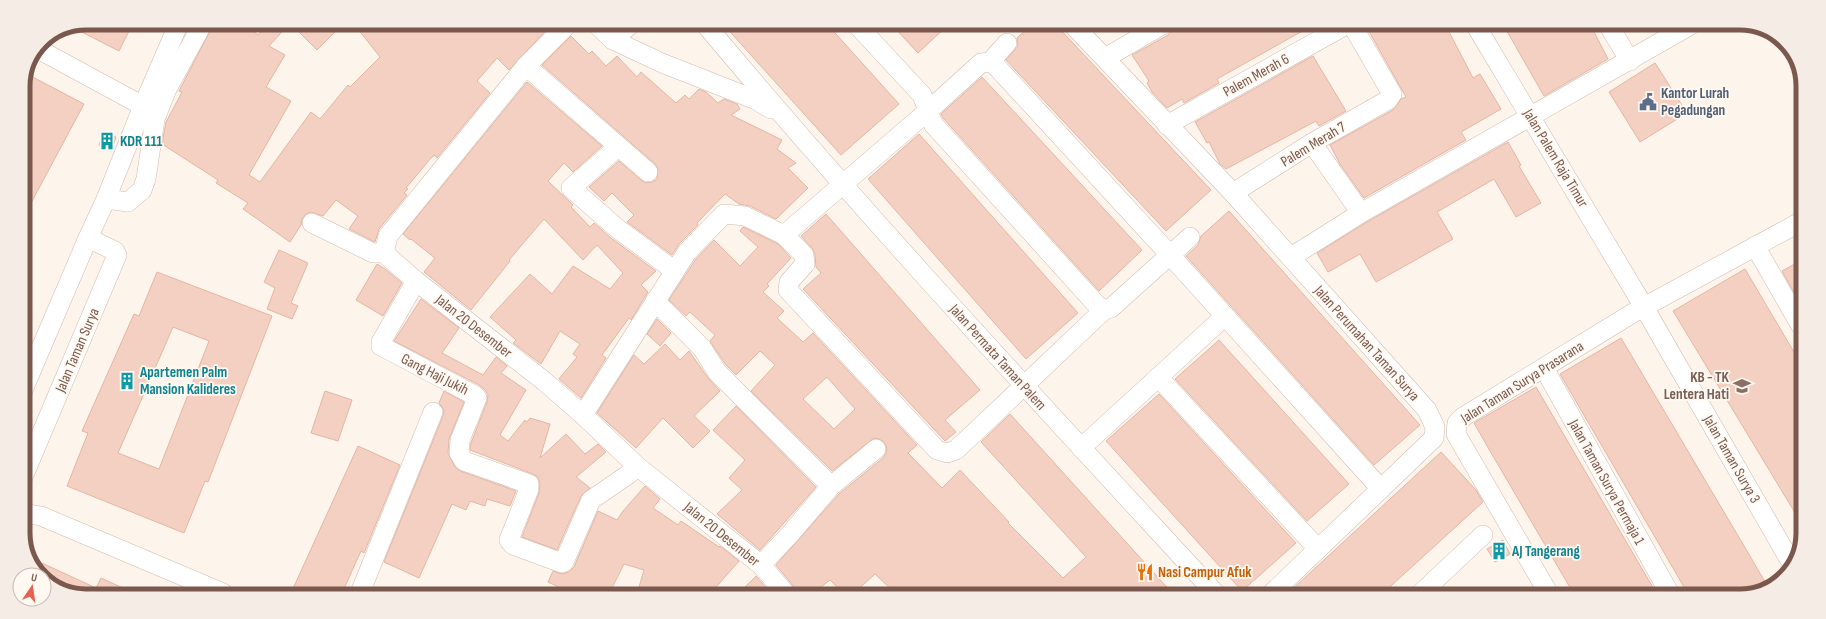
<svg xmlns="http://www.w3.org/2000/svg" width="1826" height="619" font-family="'Sofia Sans Condensed',sans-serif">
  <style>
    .building { fill: #f3d0c2; stroke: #e6b5a2; fill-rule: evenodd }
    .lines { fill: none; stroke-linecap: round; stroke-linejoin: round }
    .minor-casing { stroke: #d1baaf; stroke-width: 20 }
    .minor { stroke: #fff; stroke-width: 19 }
    .labels { text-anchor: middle; stroke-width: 3.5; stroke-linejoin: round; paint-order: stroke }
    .street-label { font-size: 15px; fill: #7a584d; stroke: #fff9f2 }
    .service-label { font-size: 15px; font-weight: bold; fill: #4e5e75; stroke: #fff9f2; text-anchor: start }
    .culture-label { font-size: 15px; font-weight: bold; fill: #0d838f; stroke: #fff9f2; text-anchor: start }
    .education-label { font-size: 15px; font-weight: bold; fill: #785e54; stroke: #fff9f2; text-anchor: end }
    .food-label { font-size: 15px; font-weight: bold; fill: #c56008; stroke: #fff9f2; text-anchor: start }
    .rim { fill: none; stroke: #7a584d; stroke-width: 5 }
  </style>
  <rect width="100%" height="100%" fill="#fdf4eb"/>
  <g class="building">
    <path d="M86 23H133L119 51 74 28Z"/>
    <path d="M214 23H244L258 35 268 23H290L269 46 285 55 266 87 291 101 249 175 260 182 311 112 320 119 348 85 350 87 380 57 354 24H548L550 26 509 70 497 58 477 81 490 93 437 158 435 155 431 158 406 188 408 189 404 193 407 195 379 229 375 242 349 229 358 216 336 200 323 216 311 212 306 214 302 219 301 225 290 242 243 209 248 203 216 183 218 180 162 144 166 122 182 92 179 91Z"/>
    <path d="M290 23H325L343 24 317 50Z"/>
    <path d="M723 24H827L899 104 841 155Z"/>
    <path d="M892 25H948L918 53Z"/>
    <path d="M1031 25H1056L1211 190 1166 231 1006 60 1018 46 1017 38Z"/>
    <path d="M1173 25H1313L1217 79 1219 83 1184 103 1182 99 1167 108 1152 92 1147 83 1149 81 1132 55 1168 35 1172 30Z"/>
    <path d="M1366 26H1446L1473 78 1480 74 1501 109 1461 132 1466 140 1364 198 1340 164 1330 145 1393 110 1401 99 1406 97Z"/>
    <path d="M1504 26H1591L1608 59 1544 96Z"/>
    <path d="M571 36 589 54 592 51 606 66 617 56 637 77 641 72 676 103 685 95 689 99 699 89 706 92 718 103 724 99 737 104 740 109 731 115 782 140 777 149 796 163 788 168 808 188 776 219 750 206 739 204 725 194 697 223 698 225 679 244 672 255 627 222 634 215 612 193 604 201 589 187 619 161 641 180 646 183 652 182 657 179 658 169 655 164 542 65Z"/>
    <path d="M1313 56 1346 111 1319 126 1316 121 1226 169 1220 164 1209 142 1207 143 1195 122Z"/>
    <path d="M1655 63 1687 113 1640 142 1609 92Z"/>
    <path d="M27 74 84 104 23 218V82Z"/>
    <path d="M982 77 1142 250 1099 291 943 118 941 114Z"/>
    <path d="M527 82 602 146 573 172 564 163 548 181 573 205 571 207 590 227 594 223 611 238 656 271 641 285 648 292 631 320 629 318 602 355 606 358 581 398 559 379 577 357 573 354 580 344 560 331 541 364 513 343 516 340 490 317 530 274 552 294 573 266 610 289 623 273 597 245 583 260 544 219 509 260 510 261 471 310 424 272 435 258 411 239 410 240 403 234Z"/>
    <path d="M103 133 116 137 112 149 99 145Z"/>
    <path d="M919 134 1078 313 1026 359 868 179Z"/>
    <path d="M1508 142 1521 165 1519 166 1541 203 1516 217 1494 179 1437 212 1453 239 1376 282 1360 254 1328 272 1317 253 1367 222Z"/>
    <path d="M1229 211 1420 425 1374 465 1186 256 1198 245 1201 236Z"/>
    <path d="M826 214 980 390 945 420 956 432 945 441 803 289 821 273 816 267 815 254 812 248 801 236Z"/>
    <path d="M743 227 778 244 791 258 767 284 769 286 763 292 784 311 777 318 803 342 813 333 917 445 908 453 942 488 960 470 1009 522 1008 523 1063 578 1086 557 981 442 1010 414 1174 595 896 594 875 574 853 594H844L830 580 812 594H797L794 587 776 565 839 494 883 458 886 453 887 448 884 442 879 439 874 438 832 471 751 391 775 365 760 351 736 375 726 365 710 341 715 335 690 312 686 316 669 300 696 259 714 240 740 266 758 247 740 231ZM827 377 855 409 834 429 803 399Z"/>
    <path d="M279 250 308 263 291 303 298 306 292 319 267 309 275 288 264 282Z"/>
    <path d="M1802 260V271L1801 305 1782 271Z"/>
    <path d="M377 264 385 269 402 283 383 316 356 300Z"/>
    <path d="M1745 269 1801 364 1800 521 1673 311Z"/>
    <path d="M157 272 272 316 208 482 205 481 184 533 67 486 88 433 82 431 134 314 139 316ZM173 327 209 341 159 469 118 453Z"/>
    <path d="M421 299 459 328 442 353 483 375 496 357 507 366 501 373 526 390 500 435 508 441 525 420 527 422 530 418 550 424 540 458 566 434 585 454 598 444 606 452 576 477 590 488 581 496 557 550 522 537 539 493 540 484 538 477 533 474 470 450 471 443 487 402 488 395 485 390 479 385 394 341Z"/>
    <path d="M657 319 671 333 660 346 647 334Z"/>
    <path d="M1621 338 1747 551 1768 587 1740 596H1689L1673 568 1560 374Z"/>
    <path d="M1219 340 1349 484 1307 521 1175 379Z"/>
    <path d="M665 344 680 360 689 351 708 378 720 391 694 416 710 431 693 448 663 418 636 448 597 413 634 355 644 364Z"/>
    <path d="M1536 387 1624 538 1658 596H1575L1490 451 1474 423Z"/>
    <path d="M325 391 352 400 338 441 311 433Z"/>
    <path d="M444 391 464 402 449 439 448 453 455 467 460 471 516 491 510 506 487 499 485 506 470 501 466 510 452 504 419 578 384 562 443 416 444 410 439 403Z"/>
    <path d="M1159 394 1296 543 1242 591 1106 441Z"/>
    <path d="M736 406 816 487 760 550 717 514 742 490 729 478 745 460 713 430Z"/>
    <path d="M358 446 400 465 364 553 361 551 342 593H291Z"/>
    <path d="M1441 452 1476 490 1483 502 1381 595H1286Z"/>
    <path d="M645 486 660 499 653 508 678 525 681 521 719 547 720 546 739 561 710 594H637L644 570 624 564 609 594H573L548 582 553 571 563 574 569 572 574 567 598 511 617 520 623 511Z"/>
    <path d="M1503 540 1510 554 1495 562 1487 549Z"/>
    <path d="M31 558 96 588 101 578 134 593H66L44 577V575L36 572Z"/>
    <path d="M756 576 767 589 762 594H738Z"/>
  </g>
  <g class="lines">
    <g class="minor-casing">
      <g id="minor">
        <path d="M568 24 526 66 388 236 384 253 416 281 544 381 583 415 637 466 761 565 786 594"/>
        <path d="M596 24 613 40 662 63 756 100 771 109"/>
        <path d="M705 24C869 220 1044 407 1217 595"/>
        <path d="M857 25 922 95 933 124 1096 304 1104 310"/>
        <path d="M1073 25 1233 193 1427 410 1435 427 1434 438 1270 595"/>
        <path d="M1476 26 1644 307 1792 564"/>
        <path d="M1609 26 1630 61"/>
        <path d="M613 40 631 24"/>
        <path d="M38 49 143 106"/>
        <path d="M1105 58 1162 25"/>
        <path d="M990 62 1007 43"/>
        <path d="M526 66 648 172"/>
        <path d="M1167 125 1346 25"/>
        <path d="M1312 143 1361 213"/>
        <path d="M618 147 571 188 618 229 675 271"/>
        <path d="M1233 193 1312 143 1388 100 1392 94 1352 25"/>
        <path d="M106 199 128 202 142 190 146 179 155 119 167 89 203 23"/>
        <path d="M312 223 373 253H384"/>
        <path d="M784 235 928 111 981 63 990 62 995 65 1170 255 1381 489"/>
        <path d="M1755 246 1801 326"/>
        <path d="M1291 257 1361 213 1689 26"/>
        <path d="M416 281 381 342V346L474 395 477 398 460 440 459 453 464 461 529 484V489L509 540 513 545 562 563 564 562 591 500 629 474 637 466"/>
        <path d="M655 301 702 348 717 372 831 486"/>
        <path d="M1544 368 1671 596"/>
        <path d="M1158 377 1318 549"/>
        <path d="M23 390 88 238 106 199 143 106 179 23"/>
        <path d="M583 415 687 252 724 214 745 216 784 235 804 255 805 264 789 282 788 290 937 450 947 453 956 450 1104 310 1111 308 1190 237"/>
        <path d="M1081 448 1225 316"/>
        <path d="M23 477 117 255 115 251 88 238"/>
        <path d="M23 513 41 516 223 593"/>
        <path d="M761 565 791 533 831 486 876 449"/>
        <path d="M360 593 433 412"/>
        <path d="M1419 595 1483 535"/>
        <path d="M1550 596 1456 434 1457 423 1463 417 1633 313 1802 221"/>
      </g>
    </g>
    <use href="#minor" class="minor"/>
  </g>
  <defs>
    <g id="civic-bare" transform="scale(1.38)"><path d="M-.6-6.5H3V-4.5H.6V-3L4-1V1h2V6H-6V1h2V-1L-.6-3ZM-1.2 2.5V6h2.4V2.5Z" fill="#5c6f8a" stroke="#fff9f2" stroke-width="2.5" paint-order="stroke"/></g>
    <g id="building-bare" transform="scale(1.38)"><path d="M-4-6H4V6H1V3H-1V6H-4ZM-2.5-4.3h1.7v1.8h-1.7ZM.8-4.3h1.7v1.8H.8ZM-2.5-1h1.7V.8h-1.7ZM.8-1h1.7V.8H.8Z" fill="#0f9aa8" stroke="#fff9f2" stroke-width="2.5" paint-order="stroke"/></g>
    <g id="school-bare" transform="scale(1.38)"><path d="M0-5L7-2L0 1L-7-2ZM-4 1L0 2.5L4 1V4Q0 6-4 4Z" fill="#8d6e63" stroke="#fff9f2" stroke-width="2.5" paint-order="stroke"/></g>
    <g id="restaurant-bare" transform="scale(1.38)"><path d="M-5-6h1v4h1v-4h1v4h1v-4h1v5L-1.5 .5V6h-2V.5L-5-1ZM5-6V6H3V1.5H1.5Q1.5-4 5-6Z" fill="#e8710a" stroke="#fff9f2" stroke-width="2.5" paint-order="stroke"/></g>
  </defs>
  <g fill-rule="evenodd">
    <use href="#civic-bare" x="1648" y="102"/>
    <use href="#building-bare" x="107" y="141"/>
    <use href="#building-bare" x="127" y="381"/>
    <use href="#school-bare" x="1742" y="386"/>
    <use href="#building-bare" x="1499" y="551"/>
    <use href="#restaurant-bare" x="1145" y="572"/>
  </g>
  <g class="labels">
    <g class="street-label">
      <text transform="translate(1256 75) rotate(-29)" y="5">Palem Merah 6</text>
      <text transform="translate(1313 144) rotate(-31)" y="5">Palem Merah 7</text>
      <text transform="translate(1556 158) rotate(59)" y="5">Jalan Palem Raja Timur</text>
      <text transform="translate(474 326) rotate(38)" y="5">Jalan 20 Desember</text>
      <text transform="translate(1367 343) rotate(48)" y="5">Jalan Perumahan Taman Surya</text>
      <text transform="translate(77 350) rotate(-67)" y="5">Jalan Taman Surya</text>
      <text transform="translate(998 357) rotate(48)" y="5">Jalan Permata Taman Palem</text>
      <text transform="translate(435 374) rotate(27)" y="5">Gang Haji Jukih</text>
      <text transform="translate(1522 382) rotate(-32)" y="5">Jalan Taman Surya Prasarana</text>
      <text transform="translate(1732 459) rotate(60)" y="5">Jalan Taman Surya 3</text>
      <text transform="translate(1607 482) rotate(61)" y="5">Jalan Taman Surya Permaja 1</text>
      <text transform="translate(722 534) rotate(39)" y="5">Jalan 20 Desember</text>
    </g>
    <g class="service-label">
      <text x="1661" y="98">Kantor Lurah<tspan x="1661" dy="17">Pegadungan</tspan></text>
    </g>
    <g class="culture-label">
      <text x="120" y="146">KDR 111</text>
      <text x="140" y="377">Apartemen Palm<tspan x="140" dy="17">Mansion Kalideres</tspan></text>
      <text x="1512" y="556">AJ Tangerang</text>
    </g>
    <g class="education-label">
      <text x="1729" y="382">KB - TK<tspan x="1729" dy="17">Lentera Hati</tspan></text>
    </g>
    <g class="food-label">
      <text x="1158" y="577">Nasi Campur Afuk</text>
    </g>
  </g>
  <path d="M0 0H1826V619H0ZM86 30H1740A56 56 0 0 1 1796 86V533A56 56 0 0 1 1740 589H86A56 56 0 0 1 30 533V86A56 56 0 0 1 86 30Z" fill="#f4ece5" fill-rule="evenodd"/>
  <path class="rim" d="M86 30H1740A56 56 0 0 1 1796 86V533A56 56 0 0 1 1740 589H86A56 56 0 0 1 30 533V86A56 56 0 0 1 86 30Z"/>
  <g transform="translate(32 587) rotate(13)"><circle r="19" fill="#fff9f2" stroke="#cab9b0"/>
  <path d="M0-3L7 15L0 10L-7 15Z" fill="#e76150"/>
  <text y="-6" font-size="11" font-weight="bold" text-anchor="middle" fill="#7a584d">U</text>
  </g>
</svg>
